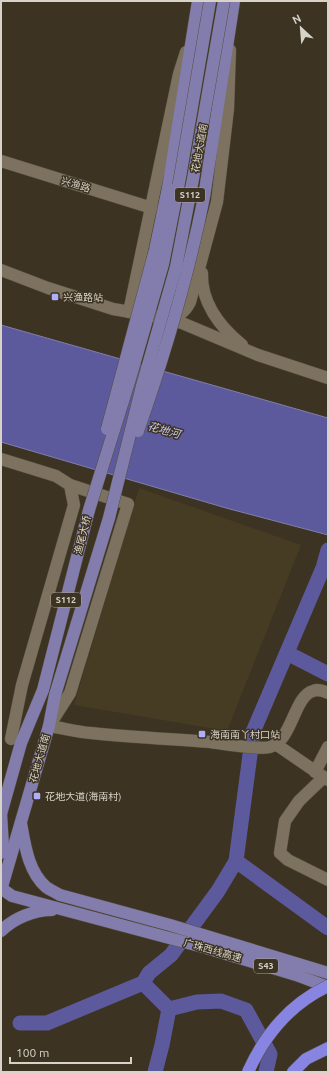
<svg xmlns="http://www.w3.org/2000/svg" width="329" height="1073" font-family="Ubuntu,'Noto Sans SC',sans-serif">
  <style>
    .built { fill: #463b23 }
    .water { fill: #5c5a9d; stroke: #817eaa }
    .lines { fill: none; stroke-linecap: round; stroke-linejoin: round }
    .river { stroke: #5c5a9d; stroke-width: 15 }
    .minor-casing { stroke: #564f3f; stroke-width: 13 }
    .major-casing { stroke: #564f3f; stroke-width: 13 }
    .highway-casing { stroke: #564f3f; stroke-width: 13 }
    .minor { stroke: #7c725f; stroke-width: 12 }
    .major { stroke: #837dae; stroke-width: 12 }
    .highway { stroke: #8885e2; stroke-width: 12 }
    .major-bridge-casing { stroke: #564f3f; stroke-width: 13; stroke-linecap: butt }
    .highway-bridge-casing { stroke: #564f3f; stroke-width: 13; stroke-linecap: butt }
    .major-bridge { stroke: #837dae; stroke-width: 12 }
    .highway-bridge { stroke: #8885e2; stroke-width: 12 }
    .poi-dot { fill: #aeaefa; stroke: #3c3322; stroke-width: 1.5 }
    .labels { text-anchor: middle; stroke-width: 3; stroke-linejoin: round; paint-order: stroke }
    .shield { fill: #3c3322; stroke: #a9a397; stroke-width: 1 }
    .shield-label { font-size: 9px; font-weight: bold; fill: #d8d3c9 }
    .street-label { font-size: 10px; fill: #d8d3c9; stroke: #3c3322 }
    .poi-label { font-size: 10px; fill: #d8d3c9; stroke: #3c3322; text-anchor: start }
    .water-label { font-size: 11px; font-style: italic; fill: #cbccf3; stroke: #3c3322 }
  </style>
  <rect width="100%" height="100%" fill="#3c3322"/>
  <path class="built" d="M139 488 301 545 227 731 74 705Z"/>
  <path class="water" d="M1 325 328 418V535L226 508 1 442Z"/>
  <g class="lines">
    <g class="river">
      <path d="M287 653 328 674"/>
      <path d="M236 861 328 928"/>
      <path d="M143 983 169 1009 197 1002 221 1001 246 1010 270 1054 266 1072"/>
      <path d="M20 1023H47L143 983 149 973 171 955 218 891 236 861 253 732 323 568 328 550"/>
      <path d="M155 1072 162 1045 169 1009"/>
    </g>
    <g class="minor-casing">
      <g id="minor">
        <path d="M1 161 152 208"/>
        <path d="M1 270 48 288 113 309 159 317 182 323 258 355 328 378"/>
        <path d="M202 273C201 302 220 327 242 345"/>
        <path d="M129 312 179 74 186 52"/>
        <path d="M168 318C178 317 185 312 190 302L217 202 228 109 230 50"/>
        <path d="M1 459 56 476 70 485 74 505 22 685 11 739"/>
        <path d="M70 485 128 504 70 693 49 726C63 728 77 732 91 733 130 737 170 739 210 742 224 744 258 750 270 747 292 741 294 696 313 691 318 689 324 691 328 693"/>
        <path d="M277 745 328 780"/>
        <path d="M315 772 328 747"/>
        <path d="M324 777 299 801 285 821 280 853 288 860 328 880"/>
      </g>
    </g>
    <g class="major-casing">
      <g id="major">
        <path d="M168 188 198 1"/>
        <path d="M204 197 234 1"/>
        <path d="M1 814 21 743 43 690 89 510"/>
        <path d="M21 823C25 845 28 871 46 887 50 890 55 892 60 895L170 925 328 973"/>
        <path d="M1 853 3 846 1 813"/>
        <path d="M1 887 5 891 12 896 203 947 296 975 328 987"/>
        <path d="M1 890 49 726 55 695 109 518"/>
        <path d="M1 931C14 918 34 910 52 910"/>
      </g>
    </g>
    <g class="highway-casing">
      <path id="highway" d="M293 1072 306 1059 328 1048"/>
    </g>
    <use href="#minor" class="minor"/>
    <use href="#major" class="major"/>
    <use href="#highway" class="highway"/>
    <g class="major-bridge-casing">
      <g id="major-bridge">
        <path d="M107 429 155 250 168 188"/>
        <path d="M138 431C165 354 188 277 204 197"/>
        <path d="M89 510 129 382 163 264 180 177 210 1"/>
        <path d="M109 518 142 386 176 267 193 179 224 1"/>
      </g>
    </g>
    <g class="highway-bridge-casing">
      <path id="highway-bridge" d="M248 1072C265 1034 290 1004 328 986"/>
    </g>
    <use href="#major-bridge" class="major-bridge"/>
    <use href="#highway-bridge" class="highway-bridge"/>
  </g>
  <g class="poi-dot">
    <rect x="51" y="293" width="8" height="8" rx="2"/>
    <rect x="198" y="730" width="8" height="8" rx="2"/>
    <rect x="33" y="792" width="8" height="8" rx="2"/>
  </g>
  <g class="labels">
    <g class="shield">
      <rect x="175" y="188" width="30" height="14" rx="3"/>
      <rect x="51" y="593" width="30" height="14" rx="3"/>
      <rect x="254" y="959" width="24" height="14" rx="3"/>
    </g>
    <g class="shield-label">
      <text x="190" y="198">S112</text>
      <text x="66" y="603">S112</text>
      <text x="266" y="969">S43</text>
    </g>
    <g class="street-label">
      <text transform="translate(199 148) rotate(-80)" y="4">花地大道南</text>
      <text transform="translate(76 184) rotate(17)" y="4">兴渔路</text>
      <text transform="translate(82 535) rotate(-76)" y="4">渔尾大桥</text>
      <text transform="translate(39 758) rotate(-74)" y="4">花地大道南</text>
      <text transform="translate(213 950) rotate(16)" y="4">广珠西线高速</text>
    </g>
    <g class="poi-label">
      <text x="63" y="301">兴渔路站</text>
      <text x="210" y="738">海南南丫村口站</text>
      <text x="45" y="800">花地大道(海南村)</text>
    </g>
    <g class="water-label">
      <text transform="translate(164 430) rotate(16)" y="4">花地河</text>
    </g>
  </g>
  <rect width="329" height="1073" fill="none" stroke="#d8d3c9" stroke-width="4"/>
  <g transform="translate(301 28) rotate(334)" stroke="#3c3322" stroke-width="3" paint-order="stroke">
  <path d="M0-3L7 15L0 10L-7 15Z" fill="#d8d3c9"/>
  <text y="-6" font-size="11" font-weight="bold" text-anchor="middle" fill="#d8d3c9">N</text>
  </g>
  <path d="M10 1057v6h121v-6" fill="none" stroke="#d8d3c9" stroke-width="2"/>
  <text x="16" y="1057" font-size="12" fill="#d8d3c9" stroke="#3c3322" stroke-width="3" paint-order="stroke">100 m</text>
</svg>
